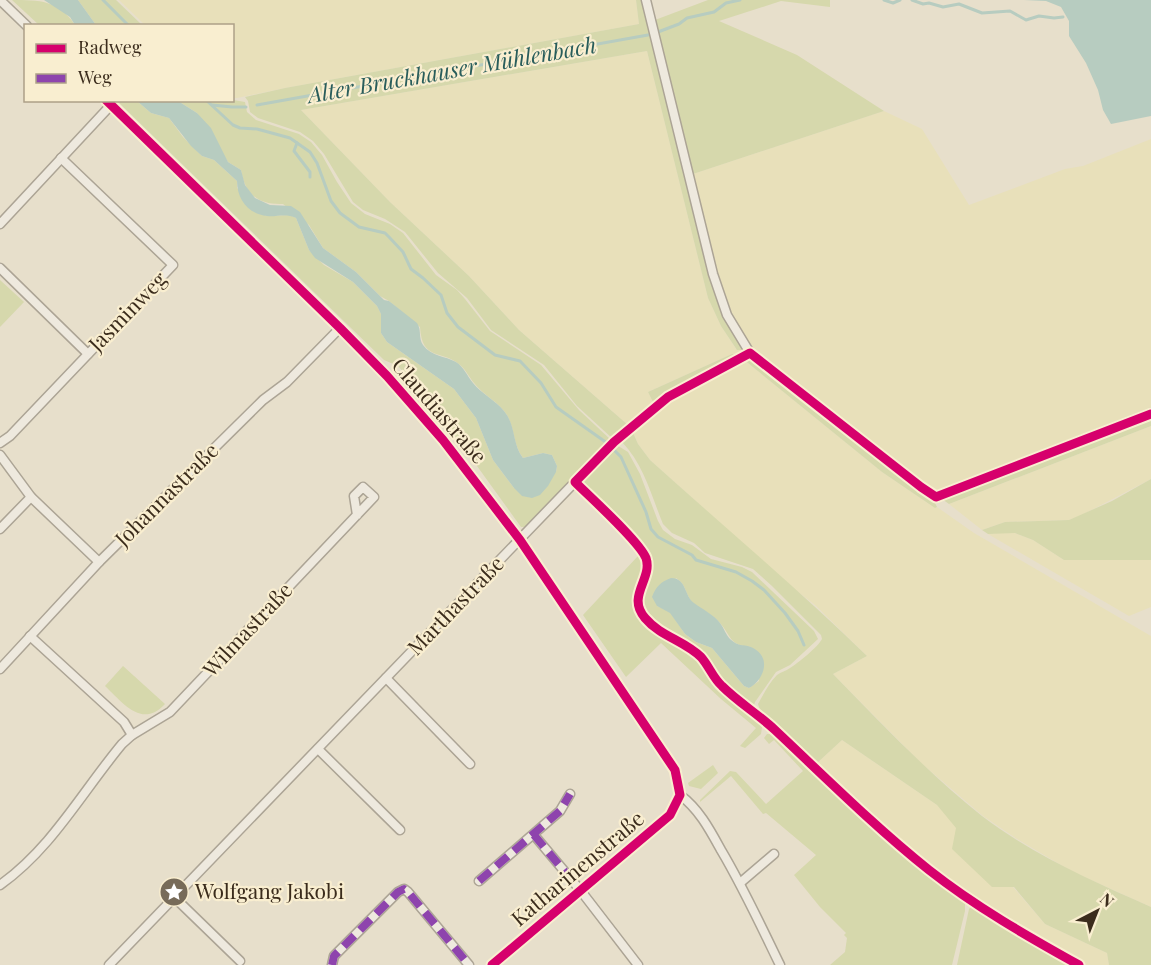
<svg xmlns="http://www.w3.org/2000/svg" width="1151" height="965" font-family="'Playfair Display',serif">
  <style>
    .farmland { fill: #e8e0ba }
    .green { fill: #d6d8ac; fill-rule: evenodd }
    .water { fill: #b7ccc0 }
    .lines { fill: none; stroke-linecap: round; stroke-linejoin: round }
    .stream { stroke: #b7ccc0; stroke-width: 3 }
    .street-casing { stroke: #aca495; stroke-width: 11 }
    .street { stroke: #eee9de; stroke-width: 8 }
    .quiet { stroke: #8e44ad; stroke-width: 8; stroke-dasharray: 15 8; stroke-linecap: butt }
    .cycleway-casing { stroke: #f9eed0; stroke-width: 13 }
    .cycleway { stroke: #d6006c; stroke-width: 9 }
    .labels { text-anchor: middle; stroke-width: 4.5; stroke-linejoin: round; paint-order: stroke }
    .street-label { font-size: 21px; fill: #3b2c1c; stroke: #f9eed0 }
    .poi-label { font-size: 21px; fill: #3b2c1c; stroke: #f9eed0; text-anchor: start }
    .water-label { font-size: 22px; font-style: italic; fill: #295d5b; stroke: #f9eed0 }
  </style>
  <rect width="100%" height="100%" fill="#e7dfcb"/>
  <g class="farmland">
    <path d="M119 0H636L639 24 285 88 237 98H233L232 26 145 25Z"/>
    <path d="M647 51 708 298 721 326 736 349 741 350 737 355 732 354 648 392 654 404 628 425 519 330 469 276 390 202 301 110Z"/>
    <path d="M884 111 922 129 969 205 1065 169 1083 166 1151 139V407L933 492 752 348 723 298 693 174Z"/>
    <path d="M743 359 882 472 935 508 937 507 974 533 1151 636V907L1071 871 1017 839 983 816 921 763 833 674 867 656 815 605 789 585 650 460 638 444 631 428 669 399Z"/>
    <path d="M1151 426V479L1080 516 1069 520 1005 522 982 530 949 504Z"/>
    <path d="M1002 532 1015 533 1033 540 1064 560H1151V607L1129 616 988 534Z"/>
    <path d="M842 740 937 805 1013 887 1045 924 1107 953 1109 965H1086L1047 944 986 907 922 859 816 764Z"/>
  </g>
  <g class="green">
    <path d="M12 0C39 0 59 0 75 25H61L58 24 56 25H39Z"/>
    <path d="M78 0H116L142 25H96Z"/>
    <path d="M636 0H643L713 285 741 343V350H737L721 326 708 298 647 51 301 110 390 202 469 276 519 330 628 425 613 439 577 406 544 365 491 330 467 298 438 273 405 232 385 219 363 210 353 202 324 154 313 141 300 132 258 118 250 112 248 101 245 97 285 88 639 24Z"/>
    <path d="M708 0H830V7L781 1 719 21 797 55 884 111 693 174 655 20Z"/>
    <path d="M233 100 245 102 247 112 256 120 299 134 311 142 322 155 337 182 351 203 365 214 390 224 403 233 436 275 457 290 465 299 490 331 541 365 579 410 611 440 527 527H521L477 466 447 428 443 417 398 366 384 360 117 101H137L151 113 169 118 183 137 202 156 214 160 237 181V188L266 216 290 215 296 218 309 250 324 265 353 282 377 306 381 314V333L387 342 454 389 476 418 493 460 514 488 556 472 557 466 552 455 543 453 523 458C513 445 515 429 507 415 499 402 483 395 474 383 469 377 466 370 460 365 442 349 422 362 420 327L389 301 380 296 356 272 323 248 309 225 283 204C259 205 245 195 241 170L228 162 197 113 178 101Z"/>
    <path d="M0 280 24 302 0 327Z"/>
    <path d="M732 354 737 355 654 404 648 392Z"/>
    <path d="M750 355 933 499 937 507 935 508 882 472 743 359Z"/>
    <path d="M1151 407V411L939 493 933 492Z"/>
    <path d="M1151 418V426L949 504 942 499Z"/>
    <path d="M631 428 638 444 650 460C722 525 797 588 867 656L833 674C881 723 928 773 982 816 1033 855 1093 881 1151 907V965H1109L1107 953 1045 924 1014 887H992L952 849 956 828 937 805 842 740 816 764 762 716 758 704C763 695 769 683 777 675 781 672 786 671 790 668 798 663 818 647 822 639L821 635 772 586 753 569 705 553 694 543 672 533 663 524C651 495 644 465 622 442H617Z"/>
    <path d="M615 444 628 452 640 474 658 521 663 530 675 539 692 545 711 559 742 567 752 572 814 631 818 639 790 665 776 672 755 702 753 709C744 701 733 695 724 686 715 677 710 663 700 654 684 641 649 630 641 611 635 596 648 581 649 566 651 547 600 505 585 491L583 485 584 477ZM676 578C687 585 685 594 692 602 697 609 713 614 719 622 732 636 728 645 751 647L759 681 749 688 744 686 712 648 696 642 685 634 670 612 657 606Z"/>
    <path d="M1151 479V560H1064L1033 540 1015 533 988 534 982 530 1005 522 1069 520 1112 501Z"/>
    <path d="M638 556 645 565 636 599 640 616 660 634 700 659 721 689 760 720 762 727 761 734 745 748 740 746 756 728 721 699 661 643 626 677 583 615Z"/>
    <path d="M123 666 165 704C142 729 123 703 105 686Z"/>
    <path d="M767 734H775L780 737C840 794 898 851 965 900V911L952 965H830L845 952 847 938 844 935 846 933 820 907 794 875 816 855 766 813 763 814 731 776 700 802V800L730 771 736 772 766 804 803 771 774 740 769 744 764 738Z"/>
    <path d="M713 765 718 773 701 789 689 786 688 783Z"/>
    <path d="M972 906 974 907 1072 965H957L969 909Z"/>
  </g>
  <g class="water">
    <path d="M44 0H78L96 25H75L70 17Z"/>
    <path d="M1024 0H1151V116L1111 124 1103 110 1098 90 1086 63 1069 36V21L1061 7 1046 1Z"/>
    <path d="M137 101H178L197 113 211 128 228 162 241 170 245 185 255 198 270 205 291 206 300 212 323 248 356 272 384 300 389 301 417 323C422 330 418 338 423 345 431 356 445 356 456 362 464 367 467 376 473 383 482 394 495 400 504 411 516 425 512 444 523 458L543 453 552 455 557 466 556 472 548 486 540 495 532 498 522 496 514 488 493 460 476 418 454 389 387 342 381 333V314L377 306 353 282 315 258 309 250 296 218C286 213 277 217 267 216 248 214 237 199 237 181L214 160 202 156 191 146 169 118 151 113Z"/>
    <path d="M671 578C687 578 684 596 694 603 702 609 714 615 720 623 724 628 726 635 730 639 739 647 742 644 751 647 772 656 765 679 749 688L744 686 712 648 696 642 685 634 670 613 657 606 652 597C656 586 661 582 671 578Z"/>
  </g>
  <g class="lines">
    <g class="stream">
      <path d="M103 0 129 26"/>
      <path d="M884 0 893 3 900 0"/>
      <path d="M912 0 923 4 929 3 943 7 959 4 982 13 1010 11 1026 20 1039 16 1054 18 1063 17"/>
      <path d="M658 32 679 24 687 18 714 12 726 3 740 0"/>
      <path d="M206 100 233 125 240 128 257 129 290 138 310 152 317 163 331 201 340 213 359 227 385 233 389 237 403 252 411 269 423 278 441 295 447 313 458 327 495 355 520 361 541 383 556 407 607 443 621 457 646 512 651 529 658 537 692 555 696 560 736 572 752 581 764 590 785 613 798 631 804 645"/>
      <path d="M212 105 232 107H246"/>
      <path d="M257 105 648 35"/>
      <path d="M297 143 294 151 310 172V177"/>
    </g>
    <g class="street-casing">
      <g id="street">
        <path d="M0 0 27 26"/>
        <path d="M646 0 713 274 727 315 750 353 921 487 936 497 1151 414"/>
        <path d="M106 100 340 328 387 376 443 440 520 540 675 770 680 795 670 815 492 965"/>
        <path d="M0 224 111 105"/>
        <path d="M0 268 88 354"/>
        <path d="M0 443 10 436 173 265 61 158"/>
        <path d="M611 444 668 397 750 353"/>
        <path d="M0 455 31 497 99 562"/>
        <path d="M0 529 31 497"/>
        <path d="M30 636 124 722 132 735"/>
        <path d="M0 669 99 562 263 400 287 382 340 328"/>
        <path d="M386 678 470 764"/>
        <path d="M318 749 400 830"/>
        <path d="M680 795C699 809 710 830 721 850 743 887 761 926 780 965"/>
        <path d="M534 835 581 891 638 965"/>
        <path d="M479 881 560 811 570 794"/>
        <path d="M740 883 774 854"/>
        <path d="M0 885C52 848 82 792 122 744L132 735 170 712 374 497 363 487 354 496 357 515"/>
        <path d="M174 897 240 961"/>
        <path d="M109 965 575 482"/>
        <path d="M332 965 334 956 398 892 404 889 408 892 469 965"/>
      </g>
    </g>
    <use href="#street" class="street"/>
    <g class="quiet">
      <path d="M534 835 581 891"/>
      <path d="M479 881 560 811 570 794"/>
      <path d="M332 965 334 956 398 892 404 889 408 892 469 965"/>
    </g>
    <g class="cycleway-casing">
      <g id="cycleway">
        <path d="M106 100 340 328 387 376 443 440 520 540 675 770 680 795 670 815 492 965"/>
        <path d="M1079 965C1027 936 976 907 929 870 875 827 825 777 775 730 758 714 738 702 722 686 713 678 709 666 701 657 685 641 660 636 645 618 626 596 653 579 646 558 639 541 591 498 575 482L614 442 668 397 750 353 921 487 936 497 1151 414"/>
      </g>
    </g>
    <use href="#cycleway" class="cycleway"/>
  </g>
  <defs>
    <g id="sight-disc" transform="scale(1.5)"><circle r="9.5" fill="#776b59" stroke="#f9eed0"/><path d="M0-6L1.8-2.2L6-1.7L2.9 1.2L3.7 5.4L0 3.3L-3.7 5.4L-2.9 1.2L-6-1.7L-1.8-2.2Z" fill="#fff"/></g>
  </defs>
  <g fill-rule="evenodd">
    <use href="#sight-disc" x="174" y="892"/>
  </g>
  <g class="labels">
    <g class="street-label">
      <text transform="translate(128 312) rotate(-46)" y="7">Jasminweg</text>
      <text transform="translate(439 411) rotate(49)" y="7">Claudiastraße</text>
      <text transform="translate(167 495) rotate(-45)" y="7">Johannastraße</text>
      <text transform="translate(456 606) rotate(-46)" y="7">Marthastraße</text>
      <text transform="translate(248 630) rotate(-47)" y="7">Wilmastraße</text>
      <text transform="translate(578 869) rotate(-40)" y="7">Katharinenstraße</text>
    </g>
    <g class="poi-label">
      <text x="195" y="899">Wolfgang Jakobi</text>
    </g>
    <g class="water-label">
      <text transform="translate(452 70) rotate(-10)" y="8">Alter Bruckhauser Mühlenbach</text>
    </g>
  </g>
  <rect x="24" y="24" width="210" height="78" fill="#f9eed0" stroke="#ada088" stroke-width="1.5"/>
  <rect x="36" y="44" width="30" height="9" fill="#d6006c" stroke="#ada088" stroke-width="1.5"/>
  <text x="78" y="54" font-size="18" fill="#3b2c1c">Radweg</text>
  <rect x="36" y="74" width="30" height="9" fill="#8e44ad" stroke="#ada088" stroke-width="1.5"/>
  <text x="78" y="84" font-size="18" fill="#3b2c1c">Weg</text>
  <g transform="translate(1097 911) rotate(42)" stroke="#f9eed0" stroke-width="4.5" paint-order="stroke">
  <path d="M0-4.5L10 22L0 15L-10 22Z" fill="#3b2c1c"/>
  <text y="-9" font-size="16" font-weight="bold" text-anchor="middle" fill="#3b2c1c">N</text>
  </g>
</svg>
